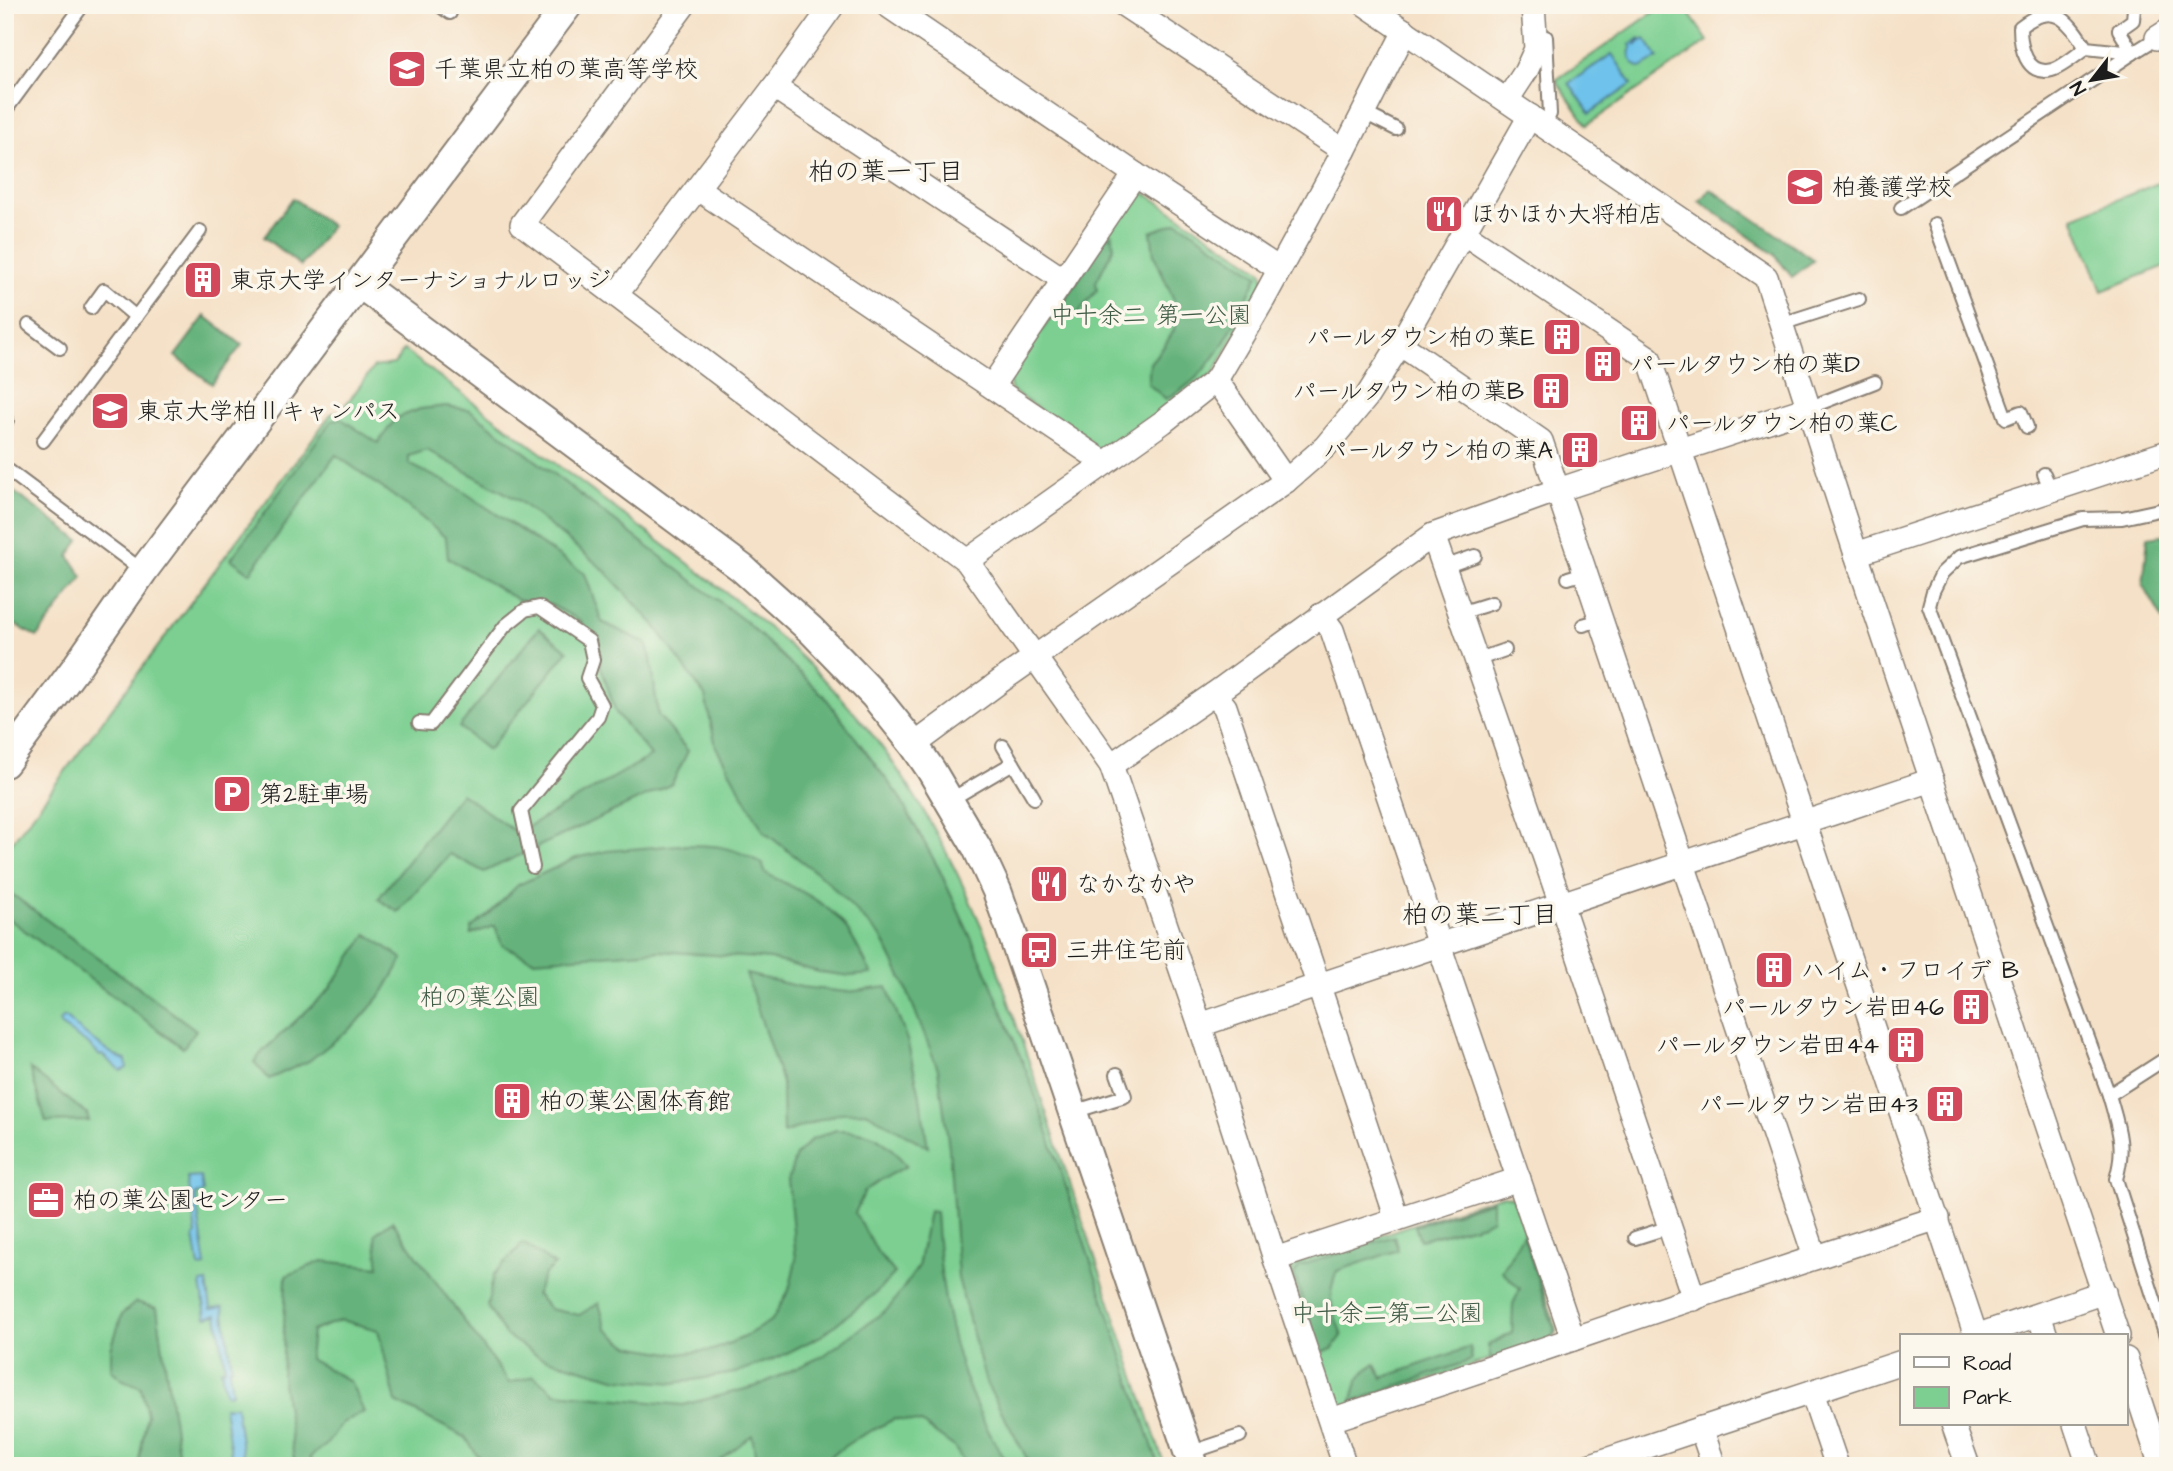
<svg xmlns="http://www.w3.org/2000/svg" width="2173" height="1471" font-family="'Architects Daughter','Klee One',sans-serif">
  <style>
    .green { fill: #7ccf91; stroke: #4c7656; stroke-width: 2 }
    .forest { fill: #65b27b; stroke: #40674c; stroke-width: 2 }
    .water { fill: #6ec2eb; stroke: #456f84; stroke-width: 2 }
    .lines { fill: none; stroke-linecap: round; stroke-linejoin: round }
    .service-casing { stroke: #887e72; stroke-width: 16 }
    .minor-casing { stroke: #887e72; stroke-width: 26 }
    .tertiary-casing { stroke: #887e72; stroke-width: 32 }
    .service { stroke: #fff; stroke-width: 12 }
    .minor { stroke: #fff; stroke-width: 23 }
    .tertiary { stroke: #fff; stroke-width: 28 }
    .labels { text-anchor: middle; stroke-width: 7; stroke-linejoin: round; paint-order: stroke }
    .poi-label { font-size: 24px; fill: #1c1c1c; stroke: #fbf7ec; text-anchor: start }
    .park-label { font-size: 24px; fill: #3e5b45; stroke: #fbf7ec }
    .neighbourhood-label { font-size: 26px; fill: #1c1c1c; stroke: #fbf7ec }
  </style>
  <rect width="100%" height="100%" fill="#fbf7ec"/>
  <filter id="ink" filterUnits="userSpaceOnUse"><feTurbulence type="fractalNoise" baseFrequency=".0143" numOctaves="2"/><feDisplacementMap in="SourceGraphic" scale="14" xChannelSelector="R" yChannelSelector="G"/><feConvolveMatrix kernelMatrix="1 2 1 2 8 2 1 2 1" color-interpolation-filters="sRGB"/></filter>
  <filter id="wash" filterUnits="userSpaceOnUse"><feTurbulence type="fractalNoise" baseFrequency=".00686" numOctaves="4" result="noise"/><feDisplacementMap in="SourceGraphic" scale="28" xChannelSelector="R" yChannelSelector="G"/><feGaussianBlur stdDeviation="1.57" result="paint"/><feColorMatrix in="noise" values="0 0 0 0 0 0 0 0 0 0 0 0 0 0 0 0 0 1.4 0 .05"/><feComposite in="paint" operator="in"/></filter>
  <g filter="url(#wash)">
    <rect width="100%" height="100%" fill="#f5e1c7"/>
    <g class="green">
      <path d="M1664 5H1683L1708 41 1587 125 1556 80Z"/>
      <path d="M2166 180 2168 184V265L2102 291 2073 217Z"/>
      <path d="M1142 191 1262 271 1264 281 1214 373 1110 449 1098 450 1011 390 1009 379 1134 193Z"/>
      <path d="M404 350C480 407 556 464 632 521 716 584 794 640 862 722 917 788 957 868 990 946L1165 1466H5V852L331 414 341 411 374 367 394 364Z"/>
      <path d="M1503 1195 1513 1197 1557 1330 1553 1338 1344 1408 1334 1403 1290 1274 1295 1263Z"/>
    </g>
    <g class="forest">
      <path d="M1711 189 1814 260 1792 277 1774 254 1699 201Z"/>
      <path d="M293 198 331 226 301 266 264 237Z"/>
      <path d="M1178 222 1258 275C1234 324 1217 373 1166 399L1148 384 1150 363 1165 345 1174 330 1176 305 1154 255 1151 232Z"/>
      <path d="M1112 234 1114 247 1096 282 1097 290 1076 316 1058 311 1105 238Z"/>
      <path d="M205 316 242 345 212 384 175 356Z"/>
      <path d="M446 406 470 410 746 622 825 697 898 795 939 869 984 966 1032 1085 1159 1466H1031L986 1383 958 1278 949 1147 938 1069 904 983 882 938 826 880 764 832 716 747 705 696 653 623 603 569 518 500 427 450 409 456V464L458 488 585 574 602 622 646 643 651 658 658 715 688 751 672 784 484 872 450 854 398 912 378 899 461 793 517 833 651 756 616 713 593 642 581 621 551 605 518 600 448 558 446 538 410 508 336 455 250 573 231 559 331 421 340 418 378 443 396 418 420 409Z"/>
      <path d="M10 489 79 540 69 556 83 577 37 637 5 619V496Z"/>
      <path d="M2168 534V628L2143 585 2148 537Z"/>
      <path d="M539 628 568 651 488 750 459 727Z"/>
      <path d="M678 845C714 845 731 845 763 864L764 872C790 887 816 895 838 918 850 929 863 959 872 974L851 976 819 972 770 959 658 951 533 960 502 945 495 926 471 934V928L488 915 518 885 576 858 607 851Z"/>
      <path d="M5 889 196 1030 183 1048 5 916Z"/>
      <path d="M367 934 403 959 383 993 357 1023 309 1061 269 1079 254 1062 263 1051 328 991Z"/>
      <path d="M746 974 801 987 847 992 887 987 907 1040 919 1091 928 1147 866 1112 840 1113 783 1133 782 1083Z"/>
      <path d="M30 1069 87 1114 89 1121 46 1122Z"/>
      <path d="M836 1130C874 1131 882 1137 907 1166L889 1175 865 1191 855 1213 878 1253 895 1273 877 1292 821 1336 779 1357 735 1373 675 1383 619 1379 540 1357 505 1335 487 1306 494 1274 523 1243 555 1265 544 1275 536 1294 550 1309 579 1315 599 1303 606 1329 629 1346 677 1354 713 1350 742 1338 772 1320 789 1290 796 1260 788 1180 796 1155 812 1139Z"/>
      <path d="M1492 1201V1219L1483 1224 1420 1240 1415 1226Z"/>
      <path d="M929 1211 936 1212C941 1308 956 1384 1009 1466H967L953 1446 921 1423 894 1419 857 1438 815 1466H757L752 1435 713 1466H485L465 1437 396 1402 378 1330 341 1320 312 1331 309 1359 350 1381 364 1412 342 1423 326 1445 310 1457 315 1466H295L282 1376 286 1276 322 1261 379 1267 375 1234 392 1221 509 1383 534 1376 556 1393 683 1405 757 1386 823 1356 889 1308 918 1267Z"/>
      <path d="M1523 1234 1555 1332 1544 1347 1491 1361 1488 1345 1512 1333 1513 1304 1520 1289 1502 1271Z"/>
      <path d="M1394 1236 1398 1250 1337 1271C1325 1300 1333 1308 1342 1336L1332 1349 1320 1352 1294 1275 1299 1266Z"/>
      <path d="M136 1302 157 1308 180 1466H138L147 1415 141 1387 123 1380 111 1370V1349L122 1314Z"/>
      <path d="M1470 1347 1472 1360 1352 1402C1354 1385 1360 1371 1376 1364L1382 1378Z"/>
    </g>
    <g class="water">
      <path d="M1640 38 1641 39 1635 45 1645 39 1658 58 1641 68C1631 64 1628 58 1632 47L1630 45Z"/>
      <path d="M1612 54 1632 84 1590 113 1569 83Z"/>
      <path d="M62 1018H66C75 1027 114 1058 126 1060L127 1068 121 1071 102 1055 100 1056 89 1045 61 1026 59 1021Z"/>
      <path d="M201 1177 203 1192 195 1194 206 1266 199 1267 194 1236 196 1235 188 1178Z"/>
      <path d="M207 1282 211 1309 223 1307 232 1367 229 1368 232 1393 225 1394 221 1369 225 1368 217 1315 206 1317 201 1283Z"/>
      <path d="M236 1406 244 1464 227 1466V1462L232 1461 224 1407Z"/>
    </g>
  </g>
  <g filter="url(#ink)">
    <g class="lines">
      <g class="service-casing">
        <g id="service">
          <path d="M439 5 450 13"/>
          <path d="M2086 48C2068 19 2053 0 2020 27 2020 46 2026 77 2052 70 2061 68 2078 54 2086 48L2133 53 2157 38"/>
          <path d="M5 111 83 5"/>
          <path d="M1364 113 1396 129"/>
          <path d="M1544 126 1550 114 1546 37"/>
          <path d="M1901 208 2133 53 2119 30 2133 20 2134 8 2138 5"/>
          <path d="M1935 224 2006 418 2021 412 2027 427"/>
          <path d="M91 308 104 290 136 317"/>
          <path d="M1781 324 1859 299"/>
          <path d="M29 325 60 348"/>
          <path d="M1808 408 1875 382"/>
          <path d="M5 423 7 420"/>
          <path d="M43 441 200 231"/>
          <path d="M5 468 143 571"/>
          <path d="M2044 474 2051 490"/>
          <path d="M2168 508 2122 518 2083 519 1959 557 1942 573 1933 591 1929 606 2109 1095C2118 1127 2126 1146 2116 1179L2168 1343"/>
          <path d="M1444 567 1475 556"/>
          <path d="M1568 578 1585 573"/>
          <path d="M1460 613 1492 603"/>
          <path d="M1583 625 1601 620"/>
          <path d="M1476 660 1505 650"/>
          <path d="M419 723 431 724 505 626 525 610 539 607 589 641 593 660 587 678 602 705 598 717 521 811 533 867"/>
          <path d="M1003 746 1034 798"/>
          <path d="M950 800 1013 763"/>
          <path d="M2109 1095 2168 1057"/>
          <path d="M1073 1112 1125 1096 1117 1074"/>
          <path d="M1635 1238 1670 1227"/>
          <path d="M1189 1453 1240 1436"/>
        </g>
      </g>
      <g class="minor-casing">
        <g id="minor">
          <path d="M684 5 522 224 967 561 1111 765 1200 1025 1275 1259 1345 1466"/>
          <path d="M887 5 1135 174 1279 269"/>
          <path d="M1124 5 1344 151"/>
          <path d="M1366 5 1766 277 1856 554 2118 1336"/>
          <path d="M2157 38 2168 31"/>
          <path d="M774 87 1064 280"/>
          <path d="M1507 100 1526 71 1536 49 1533 5"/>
          <path d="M698 189 1105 463"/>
          <path d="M1462 232 1649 358 1976 1336"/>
          <path d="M616 295 774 87 833 5"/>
          <path d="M1400 344 1541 441 1815 1257"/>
          <path d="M1216 380 1286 481"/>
          <path d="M992 386 1135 174"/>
          <path d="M1433 535 1561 904 1694 1299"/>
          <path d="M1856 554 2168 452"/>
          <path d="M967 561 1163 422 1216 380 1263 300 1344 151 1405 31"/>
          <path d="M1321 615 1332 630 1573 1339"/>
          <path d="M1214 694 1225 707 1397 1219"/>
          <path d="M914 745 1002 680 1286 481 1325 447 1366 398 1400 344 1530 116"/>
          <path d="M1111 765 1214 694 1433 535 1558 490 1808 408"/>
          <path d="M1200 1025 1932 780"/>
          <path d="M1275 1259 1519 1179"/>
          <path d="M2039 1315 2046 1336"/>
          <path d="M1976 1336 2104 1292"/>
          <path d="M2126 1359 2161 1466"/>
          <path d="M1812 1392 1837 1466"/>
          <path d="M1331 1420C1534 1354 1734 1282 1938 1218"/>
          <path d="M1953 1424 1968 1466"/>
          <path d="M2075 1424 2089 1466"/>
          <path d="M1701 1428 1714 1466"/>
          <path d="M1588 1466 1902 1362"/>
        </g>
      </g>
      <g class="tertiary-casing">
        <g id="tertiary">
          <path d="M360 284 742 568 811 630 874 695 914 745 931 770 977 848 997 891 1012 933 1193 1466"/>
          <path d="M5 763 77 666 143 571 568 5"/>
        </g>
      </g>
      <use href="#service" class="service"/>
      <use href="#minor" class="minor"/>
      <use href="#tertiary" class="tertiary"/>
    </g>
  </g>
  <defs>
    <g id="school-square" transform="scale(2.0125)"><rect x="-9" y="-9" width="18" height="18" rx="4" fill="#d1495b" stroke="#fbf7ec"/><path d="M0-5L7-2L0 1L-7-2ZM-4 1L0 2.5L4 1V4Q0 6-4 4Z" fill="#fff"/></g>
    <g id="restaurant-square" transform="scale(2.0125)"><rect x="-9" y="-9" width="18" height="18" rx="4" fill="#d1495b" stroke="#fbf7ec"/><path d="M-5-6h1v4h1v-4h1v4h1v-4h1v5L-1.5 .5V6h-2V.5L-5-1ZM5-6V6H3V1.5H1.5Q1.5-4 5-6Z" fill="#fff"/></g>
    <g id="building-square" transform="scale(2.0125)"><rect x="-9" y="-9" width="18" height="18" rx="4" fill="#d1495b" stroke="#fbf7ec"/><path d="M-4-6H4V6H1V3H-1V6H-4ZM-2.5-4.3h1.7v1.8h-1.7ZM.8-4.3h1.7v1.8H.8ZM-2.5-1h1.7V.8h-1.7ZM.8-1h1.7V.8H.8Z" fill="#fff"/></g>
    <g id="university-square" transform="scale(2.0125)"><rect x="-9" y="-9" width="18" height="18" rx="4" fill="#d1495b" stroke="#fbf7ec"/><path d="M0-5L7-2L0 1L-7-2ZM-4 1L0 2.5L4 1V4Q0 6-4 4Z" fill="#fff"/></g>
    <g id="parking-square" transform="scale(2.0125)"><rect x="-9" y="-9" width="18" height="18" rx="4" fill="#d1495b" stroke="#fbf7ec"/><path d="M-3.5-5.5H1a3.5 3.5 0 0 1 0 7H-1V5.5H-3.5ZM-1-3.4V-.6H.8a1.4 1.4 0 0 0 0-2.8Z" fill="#fff"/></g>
    <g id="bus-square" transform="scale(2.0125)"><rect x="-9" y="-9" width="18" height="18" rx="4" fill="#d1495b" stroke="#fbf7ec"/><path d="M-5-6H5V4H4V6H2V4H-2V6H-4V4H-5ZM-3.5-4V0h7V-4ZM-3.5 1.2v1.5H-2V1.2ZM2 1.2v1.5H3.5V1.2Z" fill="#fff"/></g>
    <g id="office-square" transform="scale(2.0125)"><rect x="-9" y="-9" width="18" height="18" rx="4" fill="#d1495b" stroke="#fbf7ec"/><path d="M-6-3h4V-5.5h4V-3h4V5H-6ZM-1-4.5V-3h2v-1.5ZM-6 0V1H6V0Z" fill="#fff"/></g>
  </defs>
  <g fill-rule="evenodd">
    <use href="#school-square" x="407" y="69"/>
    <use href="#school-square" x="1805" y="187"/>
    <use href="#restaurant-square" x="1444" y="214"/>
    <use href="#building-square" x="203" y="280"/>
    <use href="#building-square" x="1562" y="337"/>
    <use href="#building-square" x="1603" y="364"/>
    <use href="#building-square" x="1551" y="391"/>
    <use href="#university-square" x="110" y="411"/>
    <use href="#building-square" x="1639" y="423"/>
    <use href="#building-square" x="1580" y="450"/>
    <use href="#parking-square" x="232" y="794"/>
    <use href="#restaurant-square" x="1049" y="884"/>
    <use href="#bus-square" x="1039" y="950"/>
    <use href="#building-square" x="1774" y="970"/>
    <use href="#building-square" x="1971" y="1007"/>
    <use href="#building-square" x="1906" y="1045"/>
    <use href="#building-square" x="512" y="1101"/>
    <use href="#building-square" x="1945" y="1104"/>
    <use href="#office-square" x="46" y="1200"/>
  </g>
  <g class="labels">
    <g class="poi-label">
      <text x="434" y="77">千葉県立柏の葉高等学校</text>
      <text x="1832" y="195">柏養護学校</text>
      <text x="1471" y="222">ほかほか大将柏店</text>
      <text x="230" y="288">東京大学インターナショナルロッジ</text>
      <text x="1535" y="345" text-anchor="end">パールタウン柏の葉E</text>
      <text x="1630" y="372">パールタウン柏の葉D</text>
      <text x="1524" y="399" text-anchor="end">パールタウン柏の葉B</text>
      <text x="137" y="419">東京大学柏Ⅱキャンパス</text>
      <text x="1666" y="431">パールタウン柏の葉C</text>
      <text x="1553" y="458" text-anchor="end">パールタウン柏の葉A</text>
      <text x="259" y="802">第2駐車場</text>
      <text x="1076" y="892">なかなかや</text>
      <text x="1066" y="958">三井住宅前</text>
      <text x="1801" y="978">ハイム・フロイデ B</text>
      <text x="1944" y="1015" text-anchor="end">パールタウン岩田46</text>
      <text x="1879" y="1053" text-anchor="end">パールタウン岩田44</text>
      <text x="539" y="1109">柏の葉公園体育館</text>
      <text x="1918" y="1112" text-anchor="end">パールタウン岩田43</text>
      <text x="73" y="1208">柏の葉公園センター</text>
    </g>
    <g class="park-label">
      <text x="1151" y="323">中十余二 第一公園</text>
      <text x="480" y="1005">柏の葉公園</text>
      <text x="1387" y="1321">中十余二第二公園</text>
    </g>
    <g class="neighbourhood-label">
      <text x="886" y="180">柏の葉一丁目</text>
      <text x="1480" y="923">柏の葉二丁目</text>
    </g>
  </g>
  <rect width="2173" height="1471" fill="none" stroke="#fbf7ec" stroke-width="28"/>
  <rect x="1900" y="1334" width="228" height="91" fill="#fbf7ec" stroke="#a29f99" stroke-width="2"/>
  <rect x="1914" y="1357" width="35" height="10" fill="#ffffff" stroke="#a29f99" stroke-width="2"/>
  <text x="1963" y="1370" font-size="21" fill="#1c1c1c">Road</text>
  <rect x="1914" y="1387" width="35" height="21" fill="#7ccf91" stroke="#a29f99" stroke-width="2"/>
  <text x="1963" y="1404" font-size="21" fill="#1c1c1c">Park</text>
  <g transform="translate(2092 80) rotate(239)" stroke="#fbf7ec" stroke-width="5" paint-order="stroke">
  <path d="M0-5L12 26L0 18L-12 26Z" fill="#1c1c1c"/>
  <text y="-10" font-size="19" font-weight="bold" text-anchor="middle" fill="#1c1c1c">N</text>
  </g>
</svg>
